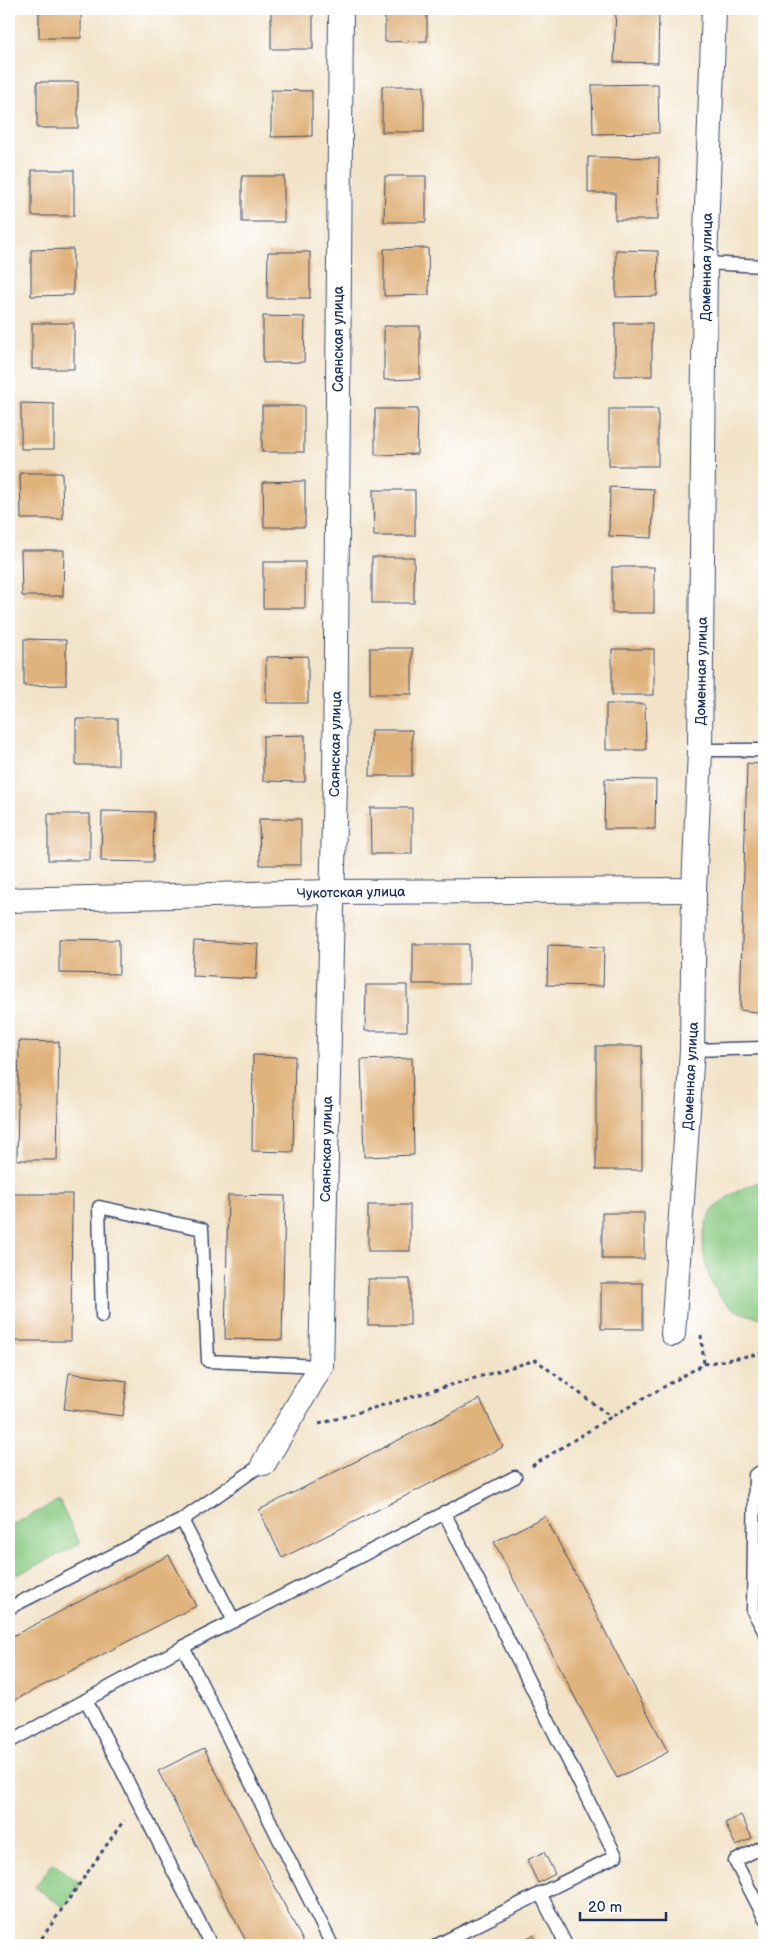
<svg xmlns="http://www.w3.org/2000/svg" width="773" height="1954" font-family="'Balsamiq Sans',sans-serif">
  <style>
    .green { fill: #8acb83; stroke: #527d70 }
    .building { fill: #e0b37d }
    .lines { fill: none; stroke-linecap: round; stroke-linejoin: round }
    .service-casing { stroke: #3b4a6e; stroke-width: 15 }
    .minor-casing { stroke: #3b4a6e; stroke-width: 26 }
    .path { stroke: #3b4a6e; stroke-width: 3; stroke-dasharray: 4 4; stroke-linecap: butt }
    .service { stroke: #fff; stroke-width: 12 }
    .minor { stroke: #fff; stroke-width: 24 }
    .labels { text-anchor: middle; stroke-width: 5; stroke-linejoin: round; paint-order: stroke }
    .street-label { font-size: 14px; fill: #1b2f5e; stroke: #fff }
  </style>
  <rect width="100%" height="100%" fill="#fff"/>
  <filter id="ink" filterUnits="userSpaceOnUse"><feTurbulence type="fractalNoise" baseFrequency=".02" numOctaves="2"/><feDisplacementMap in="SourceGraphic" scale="10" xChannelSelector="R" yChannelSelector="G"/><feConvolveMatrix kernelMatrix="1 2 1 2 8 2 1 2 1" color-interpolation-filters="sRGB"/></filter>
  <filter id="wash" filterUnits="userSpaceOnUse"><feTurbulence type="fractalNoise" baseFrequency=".0096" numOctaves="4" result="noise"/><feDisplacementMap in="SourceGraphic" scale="20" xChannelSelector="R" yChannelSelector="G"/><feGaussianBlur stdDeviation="1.12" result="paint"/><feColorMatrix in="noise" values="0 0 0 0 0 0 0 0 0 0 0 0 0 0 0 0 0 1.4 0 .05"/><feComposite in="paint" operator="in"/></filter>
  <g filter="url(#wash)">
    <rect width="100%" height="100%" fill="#f2e3c8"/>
    <g class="green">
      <path d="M764 1180V1318C750 1316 737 1313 726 1303 707 1286 697 1245 707 1221 716 1198 743 1188 764 1180Z"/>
      <path d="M59 1501 80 1544 17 1575 9 1559V1526Z"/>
      <path d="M53 1863 81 1884 63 1907 35 1887Z"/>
    </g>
    <g id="blocks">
      <g class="building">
        <rect x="39" y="9" width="42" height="29"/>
        <rect x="271" y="9" width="42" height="40"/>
        <path d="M385 9H427V41L385 42Z"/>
        <path d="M616 9H659L658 63 614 62Z"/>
        <rect x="37" y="82" width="41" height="46"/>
        <path d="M658 84 659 133 593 134 592 85Z"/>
        <rect x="382" y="86" width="42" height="46"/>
        <path d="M271 90 312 91V136L271 137Z"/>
        <path d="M588 157 659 158 658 220H615V193H588Z"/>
        <rect x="32" y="170" width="42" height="46"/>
        <rect x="242" y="176" width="42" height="46"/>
        <path d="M385 176H426V222H384Z"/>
        <path d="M428 248 429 295 384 296V249Z"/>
        <path d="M73 249V295L31 296V250Z"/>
        <path d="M616 250 658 251 657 296 616 297Z"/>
        <path d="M268 252H310V298H267Z"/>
        <path d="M263 316 305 317 304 362 263 363Z"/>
        <rect x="32" y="323" width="42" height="46"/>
        <rect x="615" y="323" width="37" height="53"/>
        <path d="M384 326H420V379L384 380Z"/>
        <path d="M21 403 54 404V449H21Z"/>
        <rect x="262" y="406" width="42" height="46"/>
        <path d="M375 409H418L417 454 375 455Z"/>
        <rect x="609" y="409" width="49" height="57"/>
        <path d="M20 473H62L63 519H21Z"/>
        <path d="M305 481V527H264L263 482Z"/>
        <path d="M610 487 654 489 652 538 609 536Z"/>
        <path d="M373 490H415V536H374Z"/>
        <path d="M21 550H64L63 596H22Z"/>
        <rect x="372" y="557" width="42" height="46"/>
        <rect x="263" y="562" width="42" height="46"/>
        <rect x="612" y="567" width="42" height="46"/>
        <path d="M24 639 66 640V685L24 686Z"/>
        <rect x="370" y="648" width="42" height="46"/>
        <rect x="612" y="649" width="42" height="46"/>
        <path d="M308 656V703H266V657Z"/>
        <path d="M606 704H645L646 750H606Z"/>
        <rect x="76" y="719" width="42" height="46"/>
        <path d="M371 730H412V776H370Z"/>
        <path d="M305 735V782L263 781V736Z"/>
        <path d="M747 763 764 764V1013L740 1010Z"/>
        <path d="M605 779 656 780 655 829H604Z"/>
        <path d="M370 808H412V854H371Z"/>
        <path d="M102 811 154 812 153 862 101 861Z"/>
        <rect x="48" y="814" width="42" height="46"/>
        <path d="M259 819H301V865H260Z"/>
        <path d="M59 939 119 940V974L59 973Z"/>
        <path d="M194 941 258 944 256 979 192 976Z"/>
        <rect x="413" y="944" width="56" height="40"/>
        <path d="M548 945 604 947 603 986 547 985Z"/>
        <path d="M366 985H407V1031H365Z"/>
        <path d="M19 1041 59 1042 57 1160H17Z"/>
        <rect x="596" y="1046" width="46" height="124"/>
        <path d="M253 1055 295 1056 293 1152 252 1151Z"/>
        <path d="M412 1058 414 1155 364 1157 361 1060Z"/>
        <path d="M12 1194H72L71 1341H10Z"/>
        <path d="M228 1195 285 1196 282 1340 225 1339Z"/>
        <rect x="368" y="1205" width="42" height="46"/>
        <rect x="602" y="1213" width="42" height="46"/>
        <rect x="368" y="1279" width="42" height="46"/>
        <rect x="601" y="1283" width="42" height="46"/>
        <path d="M69 1373 127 1381 123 1416 64 1409Z"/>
        <path d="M480 1399 503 1447 282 1558 259 1510Z"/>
        <path d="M545 1516 668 1752 617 1778 494 1542Z"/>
        <path d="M169 1555 196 1606 9 1703V1638Z"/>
        <path d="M204 1748 305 1945H248L158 1771Z"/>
        <path d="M741 1815 752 1838 736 1846 725 1823Z"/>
        <path d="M544 1852 555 1874 538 1883 527 1860Z"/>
        <path d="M533 1935 538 1945H511Z"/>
      </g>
    </g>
  </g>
  <g filter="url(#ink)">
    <use href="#blocks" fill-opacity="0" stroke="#3b4a6e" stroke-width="1"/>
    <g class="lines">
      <g class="service-casing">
        <g id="service">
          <path d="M705 263 764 266"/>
          <path d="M700 750H764"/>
          <path d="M692 1050 764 1048"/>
          <path d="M102 1316 99 1207 202 1229 208 1361 321 1366"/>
          <path d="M764 1470 755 1475 753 1611 764 1631"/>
          <path d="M182 1520 234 1621"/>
          <path d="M9 1608 182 1520 264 1463"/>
          <path d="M183 1647 332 1945"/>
          <path d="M86 1700 211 1945"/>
          <path d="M9 1742 183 1647 515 1477"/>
          <path d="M764 1846 735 1861 764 1917"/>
          <path d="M540 1893 566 1945"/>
          <path d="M437 1945 616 1856 444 1512"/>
        </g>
      </g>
      <g class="minor-casing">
        <g id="minor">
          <path d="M9 900 331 892 694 890"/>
          <path d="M673 1334 692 1050 694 890 700 750 705 263 714 9"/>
          <path d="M264 1463 321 1366 335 781 341 9"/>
        </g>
      </g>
      <g class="path">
        <path d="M701 1335 704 1364"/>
        <path d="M319 1424 536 1360 611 1417"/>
        <path d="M532 1466 611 1417 704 1364 764 1353"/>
        <path d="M37 1945 124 1820"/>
      </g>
      <use href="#service" class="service"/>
      <use href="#minor" class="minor"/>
    </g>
  </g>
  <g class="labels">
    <g class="street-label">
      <text transform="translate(706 267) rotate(-89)" y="5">Доменная улица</text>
      <text transform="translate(338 339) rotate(-90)" y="5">Саянская улица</text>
      <text transform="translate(701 671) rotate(-89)" y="5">Доменная улица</text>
      <text transform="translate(335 744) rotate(-89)" y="5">Саянская улица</text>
      <text transform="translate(351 892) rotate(-1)" y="5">Чукотская улица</text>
      <text transform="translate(690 1076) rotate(-87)" y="5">Доменная улица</text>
      <text transform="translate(326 1149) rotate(-89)" y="5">Саянская улица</text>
    </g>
  </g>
  <rect width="773" height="1954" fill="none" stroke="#fff" stroke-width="30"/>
  <path d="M580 1912v8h86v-8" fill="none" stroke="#1b2f5e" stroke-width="2.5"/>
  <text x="588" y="1912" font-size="15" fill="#1b2f5e" stroke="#ffffff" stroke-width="4" paint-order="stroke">20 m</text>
</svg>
